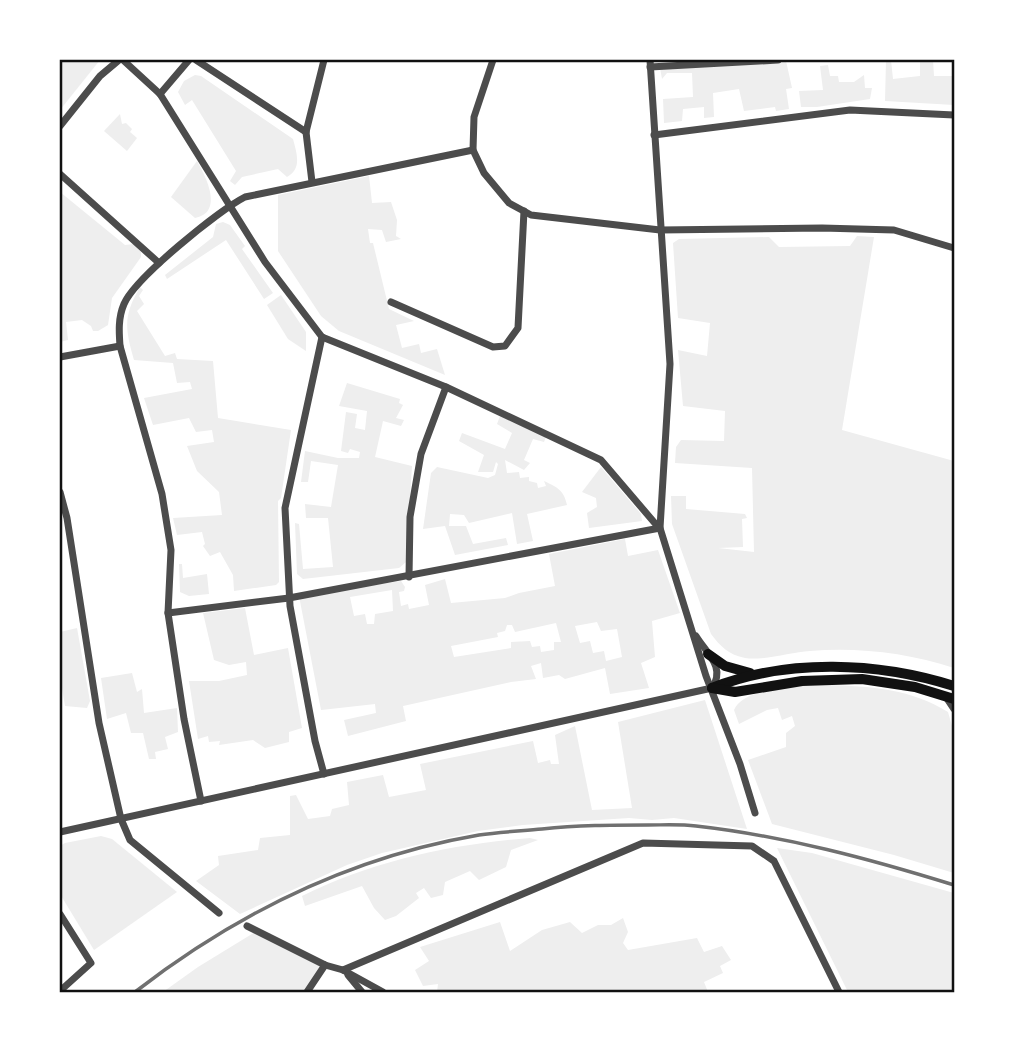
<svg xmlns="http://www.w3.org/2000/svg" width="1014" height="1052" font-family="'Crimson Pro',serif">
  <style>
    .green { fill: #eee; fill-rule: evenodd }
    .lines { fill: none; stroke-linecap: round; stroke-linejoin: round }
    .minor { stroke: #4c4c4c; stroke-width: 7 }
    .secondary { stroke: #111; stroke-width: 10 }
    .rail { stroke: #707070; stroke-width: 3.5 }
    .neatline { fill: none; stroke: #111; stroke-width: 2.5 }
  </style>
  <rect width="100%" height="100%" fill="#fff"/>
  <g class="green">
    <path d="M60 60H100L60 110Z"/>
    <path d="M886 60H891L893 79 920 76V60H933L934 76H954V105L885 101Z"/>
    <path d="M786 61 792 88 786 89 789 109 776 111 775 107 744 111 739 89 713 93 714 117 704 118V107L683 109 682 121 664 123 663 99 693 97 692 73H667L662 79 660 68Z"/>
    <path d="M828 65 830 76H838L839 82H854L864 75 865 88H872L870 99 817 107H801L799 91 823 90 820 66Z"/>
    <path d="M195 75 201 76 293 139C297 154 302 169 287 177L278 169 242 177 235 185 230 181 236 171 192 100 185 105 178 92 184 81Z"/>
    <path d="M120 114 122 124 126 123 132 129 130 132 137 138 127 151 104 131Z"/>
    <path d="M197 161C206 177 224 212 195 218L171 197Z"/>
    <path d="M369 176 372 203 391 202 397 220 396 236 401 239 386 242 382 230 368 229 370 243H373L389 309 414 321 396 325 402 348 419 344 421 353 437 349 445 375 339 331 321 316 278 251V195Z"/>
    <path d="M60 192 125 245 134 244 141 252V257L112 298 108 325 98 331H93L91 326 82 320 66 322 68 340 60 342Z"/>
    <path d="M223 222 230 225 245 246 242 249 273 293 264 299 226 240 167 279 165 275 213 237 216 224Z"/>
    <path d="M857 236 874 237 842 430 954 461V668C908 653 858 647 810 651 791 652 763 661 745 658 729 655 720 646 711 634L672 524 671 496H686V509L745 514 747 518 742 519 743 547 718 548 754 552 752 468 675 463 676 447 681 440 724 441 725 411 683 406 678 350 707 356 710 323 678 318 673 243 679 239 769 237 779 247 850 246Z"/>
    <path d="M140 287 143 290 139 296 144 304 137 311 165 356 175 353 177 359 213 361 218 418 291 430 281 498 278 501 279 582 276 585 234 591 233 575 220 552 210 556 203 546 205 544 202 532 177 535 173 518 222 515 219 492 197 471 187 446 214 442 212 430 196 432 189 418 153 425 144 398 192 389 190 382 177 383 173 363 134 360C125 328 123 316 140 287Z"/>
    <path d="M281 295 306 332V351L288 339 267 305Z"/>
    <path d="M347 383 400 399 399 403 403 405 396 418 404 420 401 426 383 421 375 457 412 466 406 562 399 568 303 579 297 574 295 523 299 524 303 569 333 567 328 518H306L305 504 331 507 338 465 311 461 308 482H301L305 451 338 458H359L360 452 350 449 348 453 341 451 346 412 357 414 355 428 365 430 367 411 339 406Z"/>
    <path d="M500 416 546 437 544 442 533 439 524 460 530 463 524 470 505 460 507 473 519 472 520 478 529 477V481L537 483 538 488 546 486 544 481C557 487 564 490 567 505L527 514 533 541 517 544 512 513 469 523 464 515 450 514 449 526H466L473 544 506 538 508 545 455 555 445 526 423 529 431 473 437 467 488 478 495 475 498 464 496 462 493 472H478L484 455 459 441 462 433 505 449 512 433 497 424Z"/>
    <path d="M601 467 641 514 642 521 589 528 587 513 597 507 596 498 582 492Z"/>
    <path d="M625 539 628 556 658 550 680 613 652 621 655 657 641 663 649 688 610 694 605 668 565 679 559 675 543 678 541 663 531 666 536 679 511 682 403 706 406 721 348 736 344 720 376 713 375 704 321 710 299 596 401 581 405 587 404 591 399 592 401 606 408 604 409 609 429 605 425 585 445 579 451 603 505 598 519 593 555 586 549 554ZM392 590 393 611 375 614 374 624H367L365 614 354 616 350 597ZM597 622 601 631 617 629 622 657 606 661 604 651 593 653 590 641 580 643 575 626ZM556 623 561 642H554V650L541 652 540 646 532 647 530 641 511 642V648L454 657 451 646 498 637 497 633 505 631 507 625H512L515 632Z"/>
    <path d="M179 564H182L183 578 207 574 209 594 189 596 180 592Z"/>
    <path d="M245 608 254 655 288 648 302 728 289 732V742L265 748 253 740 219 745 220 741 209 742 208 736 198 739 189 681H219L247 675 246 662 229 665 214 660 203 613Z"/>
    <path d="M77 628 90 701 87 708 65 706 60 676V632Z"/>
    <path d="M132 673 137 692 142 689 144 713 177 708 178 732 165 737 168 749 155 752 156 759H149L143 733H131L126 713 107 719 101 678Z"/>
    <path d="M828 685C870 686 911 689 948 712L954 733V873L894 855 772 824 748 760 786 747V733L795 726 792 716 782 720 778 708 767 710 739 724 734 710C743 687 805 685 828 685Z"/>
    <path d="M705 700 747 829 674 818 652 820 629 818 523 825 478 831 382 853 347 865 240 914 196 881 219 865 218 856 258 850 260 838 290 835V796L296 795 308 819 330 816 332 809 349 805 347 782 383 775 389 797 426 790 420 764 533 741 538 763 550 760 551 764H559L555 735 575 726 592 810 632 808 618 722Z"/>
    <path d="M101 836 112 839 177 892 94 950 60 894V846L65 843Z"/>
    <path d="M530 838 538 840 511 850 506 867 479 880 470 871 445 882 443 895 431 898 424 888 416 893 419 898 396 916 385 920 374 908 362 886 305 906 302 896C372 861 452 844 530 838Z"/>
    <path d="M777 848 812 853 954 893V992H891L890 991 848 992Z"/>
    <path d="M623 918 628 932 623 943 628 950 697 938 704 952 722 946 731 960 720 966 723 973 704 982 708 992H437L438 984 423 986 415 970 429 961 420 947 500 922 510 951 542 930 570 922 582 933 598 925H611Z"/>
    <path d="M257 931 325 965 307 992H163L198 967Z"/>
  </g>
  <g class="lines">
    <g class="minor">
      <path d="M123 60 160 94 265 262 322 337 446 387 601 460 659 528"/>
      <path d="M196 60 306 132"/>
      <path d="M493 60 474 117 473 150 484 173 509 203 531 215 660 230 822 228 894 230 954 248"/>
      <path d="M650 60 670 364 660 528 706 676 740 764 755 813"/>
      <path d="M650 67 778 60"/>
      <path d="M160 94 189 60"/>
      <path d="M60 126 100 76 119 60"/>
      <path d="M654 135 850 110 954 115"/>
      <path d="M60 174 159 263"/>
      <path d="M312 182 306 132 324 60"/>
      <path d="M391 302 493 347 505 346 518 328 524 211"/>
      <path d="M322 337 285 508 290 606 315 741 324 774"/>
      <path d="M60 357 120 346"/>
      <path d="M60 492 67 518 99 723 121 819 130 840 219 913"/>
      <path d="M409 577 410 517 421 454 446 387"/>
      <path d="M168 613 289 598 660 528"/>
      <path d="M696 636C707 654 726 667 712 688"/>
      <path d="M946 697 954 709"/>
      <path d="M201 801 184 719 168 613 171 550 162 494 120 346C119 332 118 318 124 304 135 278 218 211 245 197L473 150"/>
      <path d="M60 832 712 688"/>
      <path d="M60 914 91 963 60 991"/>
      <path d="M247 926 325 965 343 970 383 992"/>
      <path d="M343 970 643 843 752 846 774 861 839 992"/>
      <path d="M348 975 362 992"/>
      <path d="M307 992 325 965"/>
    </g>
    <g class="secondary">
      <path d="M708 654 725 666 750 673"/>
      <path d="M712 688C788 658 878 662 954 686"/>
      <path d="M712 688 735 692 802 681 862 679 915 687 954 699"/>
    </g>
    <path class="rail" d="M135 992C237 913 350 857 479 835 500 832 521 831 542 829 578 825 612 825 648 825 664 825 680 824 696 826 785 836 870 859 954 885"/>
  </g>
  <rect width="1014" height="1052" fill="none" stroke="#ffffff" stroke-width="122"/>
  <rect x="61" y="61" width="892" height="930" class="neatline"/>
</svg>
